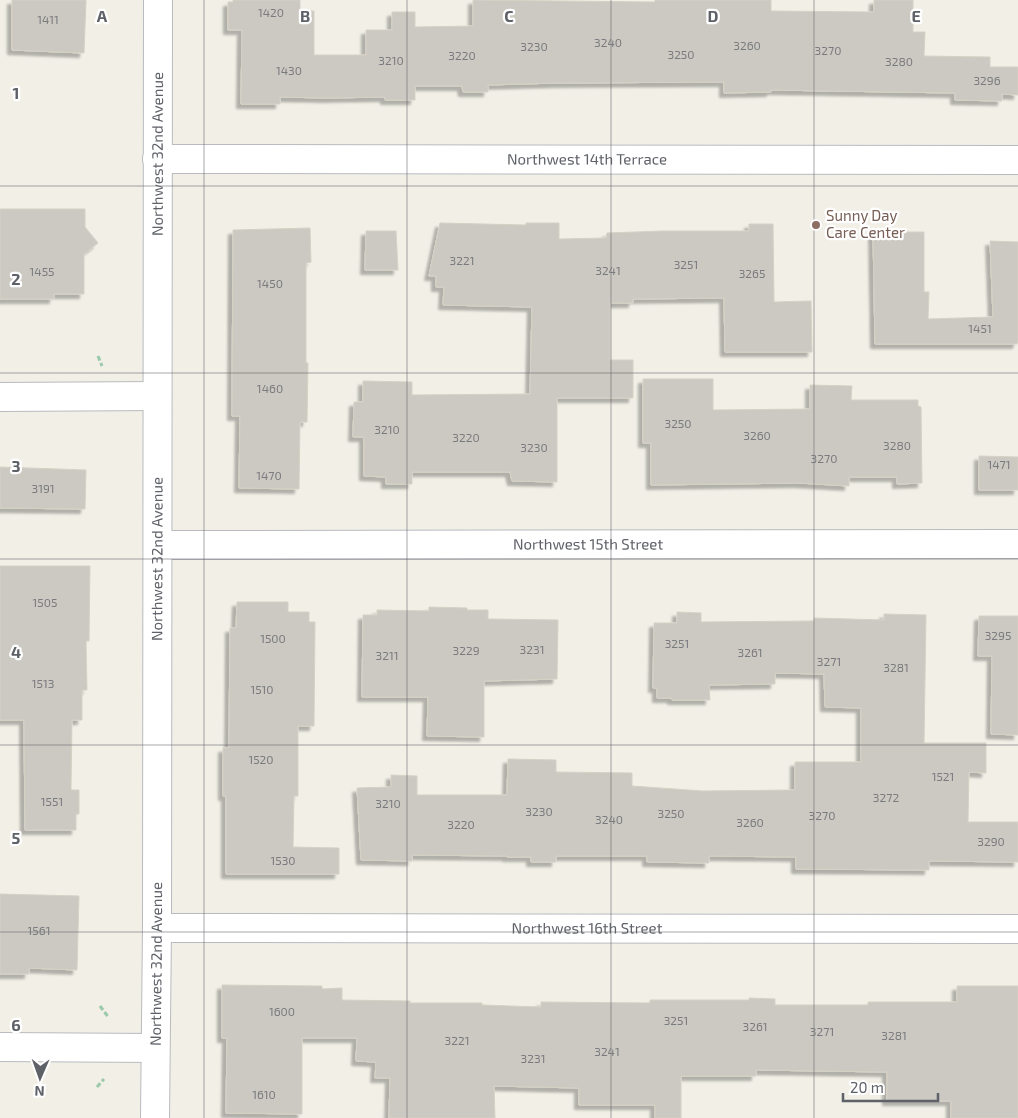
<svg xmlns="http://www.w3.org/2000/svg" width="1018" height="1118" font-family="'Exo 2',sans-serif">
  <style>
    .building { fill: #ccc9c3; stroke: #d6d1c4; filter: url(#shadow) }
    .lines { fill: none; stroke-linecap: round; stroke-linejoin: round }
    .minor-casing { stroke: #b9bbc0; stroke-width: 30 }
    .path { stroke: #9bcaab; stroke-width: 3; stroke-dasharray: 5 2.5; stroke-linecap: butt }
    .minor { stroke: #fff; stroke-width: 28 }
    .grid { fill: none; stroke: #5e6167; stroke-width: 1; stroke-opacity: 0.55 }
    .education-dot { fill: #8d6e63; stroke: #fff; stroke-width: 2 }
    .labels { text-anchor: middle; stroke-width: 4.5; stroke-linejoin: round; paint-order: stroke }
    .number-label { font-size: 12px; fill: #7a7b7e }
    .street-label { font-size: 15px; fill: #5e6167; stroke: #fff }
    .education-label { font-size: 15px; fill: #785e54; stroke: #fff; text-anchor: start }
    .grid-label { font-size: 16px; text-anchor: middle; font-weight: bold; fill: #5e6167; stroke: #fff; stroke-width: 4.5; stroke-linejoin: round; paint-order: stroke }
  </style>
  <defs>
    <filter id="shadow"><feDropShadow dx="-4.5" dy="4.5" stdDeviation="1" flood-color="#0004"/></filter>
  </defs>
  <rect width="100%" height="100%" fill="#f1efe6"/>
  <g class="building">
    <path d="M12 0H86L84 53 12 50Z"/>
    <path d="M233 0H300V11H314V55H366V30H392V12H415V27L473 26V0L655 2V0H771V11L874 12V0H913V32H925L924 56 990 57V67H1018V95L1002 94V101L955 100V93L771 90V92L724 93V82L557 83 488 85V92H463L462 86H415V100H385V97L327 98 280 97V104H241L242 30H228V2H233Z"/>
    <path d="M0 209H85V227L98 243 84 254V294H54V299H0Z"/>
    <path d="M440 223 526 225V223H559V239L606 238 607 233 663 231H749V224H773L774 302 811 301 812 352H725L724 298 633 299V303H610V360H633V398H557V482L512 481 510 472H412V484H386V477L364 476V437H353L354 402H363V381L412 382V395L530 394 532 307 443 305 444 287H436V276H429Z"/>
    <path d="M310 228 311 262 306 263V363H308L307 422H300L299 489 239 488 240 416H232L233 230Z"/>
    <path d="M366 231H396L398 270H365Z"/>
    <path d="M873 232H924V292H929L928 319 993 317 990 241 1018 242V340L1017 344H875Z"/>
    <path d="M643 379H713V410L810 409V385L852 386 851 400H918V406L921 407 922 483 897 484V477H849V486L799 483 651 485V443H643Z"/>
    <path d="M979 456 1018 457V490H979Z"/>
    <path d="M0 467 86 470 85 509 0 508Z"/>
    <path d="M0 566H90L89 641H86L87 690H82V720H72L71 790H79V814H76V830H25L24 720H0Z"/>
    <path d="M237 602H288V612H309V622H315L314 726H298V796H294L293 847 339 848V874H226V796H223V748H229L230 628H236Z"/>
    <path d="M429 607 467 608V610H488V619L558 620 557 679 484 681V737L427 736 428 697H362L363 615H377V610L429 611Z"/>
    <path d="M677 612 701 613V622L814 621V618L884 620V614L926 615 924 743H986V773L969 772 968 822H1018V862L929 861V870L796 869V857L709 856V863L647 862V856H556V862H531V857H507V856L412 855V861L361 860 357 788 391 787V775L417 776V795H507L508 759 556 760V772L632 773V786L703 791 795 790V762H861V708L825 707 824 674 775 673V684L709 685 710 700H672V698H657V688H653L654 623H677Z"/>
    <path d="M979 616H1018V735L991 734 992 656H978Z"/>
    <path d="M0 894 79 896 77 970 29 968V974H0Z"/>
    <path d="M222 985 322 986V989L342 988V1000L410 1001V1003H482V1005L541 1007V1002L650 1003V1000H749V998L775 999V1005H868V1002H957V986H1018V1118H951V1101H887V1072L756 1070V1076H681V1118H655V1105H579V1088L494 1086 495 1118H389L390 1078H375L376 1062 356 1061 357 1038H302V1114L226 1113 227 1038H222Z"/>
  </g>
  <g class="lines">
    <g class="minor-casing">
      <g id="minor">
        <path id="s1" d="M157 159 1018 160"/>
        <path d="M0 397 157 396"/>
        <path id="s2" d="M158 545 1018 544"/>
        <path id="s3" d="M157 928 1018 929"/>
        <path d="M0 1047 155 1048"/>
        <path id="s4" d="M155 1118 157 928 158 0"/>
      </g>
    </g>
    <g class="path">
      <path d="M98 356 102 366"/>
      <path d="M100 1006 109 1018"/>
      <path d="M97 1087 104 1079"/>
    </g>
    <use href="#minor" class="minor"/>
  </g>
  <path class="grid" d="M204 0V1118M407 0V1118M611 0V1118M814 0V1118M0 186H1018M0 373H1018M0 559H1018M0 745H1018M0 932H1018"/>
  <circle class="education-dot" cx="816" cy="225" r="5"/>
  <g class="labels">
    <g class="number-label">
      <text x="271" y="17">1420</text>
      <text x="48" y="24">1411</text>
      <text x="608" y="47">3240</text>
      <text x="747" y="50">3260</text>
      <text x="534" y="51">3230</text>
      <text x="828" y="55">3270</text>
      <text x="681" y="59">3250</text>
      <text x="462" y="60">3220</text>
      <text x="391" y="65">3210</text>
      <text x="899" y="66">3280</text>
      <text x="289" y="75">1430</text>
      <text x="987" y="85">3296</text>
      <text x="462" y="265">3221</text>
      <text x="686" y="269">3251</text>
      <text x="608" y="275">3241</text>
      <text x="42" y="276">1455</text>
      <text x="752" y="278">3265</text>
      <text x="270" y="288">1450</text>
      <text x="980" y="333">1451</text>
      <text x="270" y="393">1460</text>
      <text x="678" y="428">3250</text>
      <text x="387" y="434">3210</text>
      <text x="757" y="440">3260</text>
      <text x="466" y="442">3220</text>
      <text x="897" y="450">3280</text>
      <text x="534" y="452">3230</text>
      <text x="824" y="463">3270</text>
      <text x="999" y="469">1471</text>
      <text x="269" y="480">1470</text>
      <text x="43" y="493">3191</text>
      <text x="45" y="607">1505</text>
      <text x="998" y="640">3295</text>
      <text x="273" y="643">1500</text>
      <text x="677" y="648">3251</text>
      <text x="532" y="654">3231</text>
      <text x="466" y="655">3229</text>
      <text x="750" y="657">3261</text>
      <text x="387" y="660">3211</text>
      <text x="829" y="666">3271</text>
      <text x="896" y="672">3281</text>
      <text x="43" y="688">1513</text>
      <text x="262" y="694">1510</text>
      <text x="261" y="764">1520</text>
      <text x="943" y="781">1521</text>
      <text x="886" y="802">3272</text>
      <text x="52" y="806">1551</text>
      <text x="388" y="808">3210</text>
      <text x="539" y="816">3230</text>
      <text x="671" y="818">3250</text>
      <text x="822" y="820">3270</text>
      <text x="609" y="824">3240</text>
      <text x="750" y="827">3260</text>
      <text x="461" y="829">3220</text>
      <text x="991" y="846">3290</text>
      <text x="283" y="865">1530</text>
      <text x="39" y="935">1561</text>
      <text x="282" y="1016">1600</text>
      <text x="676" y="1025">3251</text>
      <text x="755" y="1031">3261</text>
      <text x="822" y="1036">3271</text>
      <text x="894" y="1040">3281</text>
      <text x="457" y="1045">3221</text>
      <text x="607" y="1056">3241</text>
      <text x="533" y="1063">3231</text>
      <text x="264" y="1099">1610</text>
    </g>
    <g class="street-label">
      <text dy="5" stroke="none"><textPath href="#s4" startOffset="964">Northwest 32nd Avenue</textPath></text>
      <text dy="5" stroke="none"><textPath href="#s1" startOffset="430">Northwest 14th Terrace</textPath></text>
      <text dy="5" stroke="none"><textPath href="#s2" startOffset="430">Northwest 15th Street</textPath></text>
      <text dy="5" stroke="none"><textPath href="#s4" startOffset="559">Northwest 32nd Avenue</textPath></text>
      <text dy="5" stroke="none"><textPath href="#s3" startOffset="430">Northwest 16th Street</textPath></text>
      <text dy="5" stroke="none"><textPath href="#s4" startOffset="154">Northwest 32nd Avenue</textPath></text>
    </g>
    <g class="education-label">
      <text x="826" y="221">Sunny Day<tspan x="826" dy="17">Care Center</tspan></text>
    </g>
  </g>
  <g class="grid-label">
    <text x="102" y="22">A</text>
    <text x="305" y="22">B</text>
    <text x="509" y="22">C</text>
    <text x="713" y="22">D</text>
    <text x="916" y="22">E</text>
    <text x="16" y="99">1</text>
    <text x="16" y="285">2</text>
    <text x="16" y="472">3</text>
    <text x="16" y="658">4</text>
    <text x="16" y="844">5</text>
    <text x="16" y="1031">6</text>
  </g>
  <g transform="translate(40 1078) rotate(182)" stroke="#ffffff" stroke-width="4" paint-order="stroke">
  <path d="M0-4L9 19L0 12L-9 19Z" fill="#5e6167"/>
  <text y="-8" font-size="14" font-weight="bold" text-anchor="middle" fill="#5e6167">N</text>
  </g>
  <path d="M843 1093v8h95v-8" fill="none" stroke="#5e6167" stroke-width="2.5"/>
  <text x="850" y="1093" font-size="15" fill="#5e6167" stroke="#ffffff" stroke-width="4" paint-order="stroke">20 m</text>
</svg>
